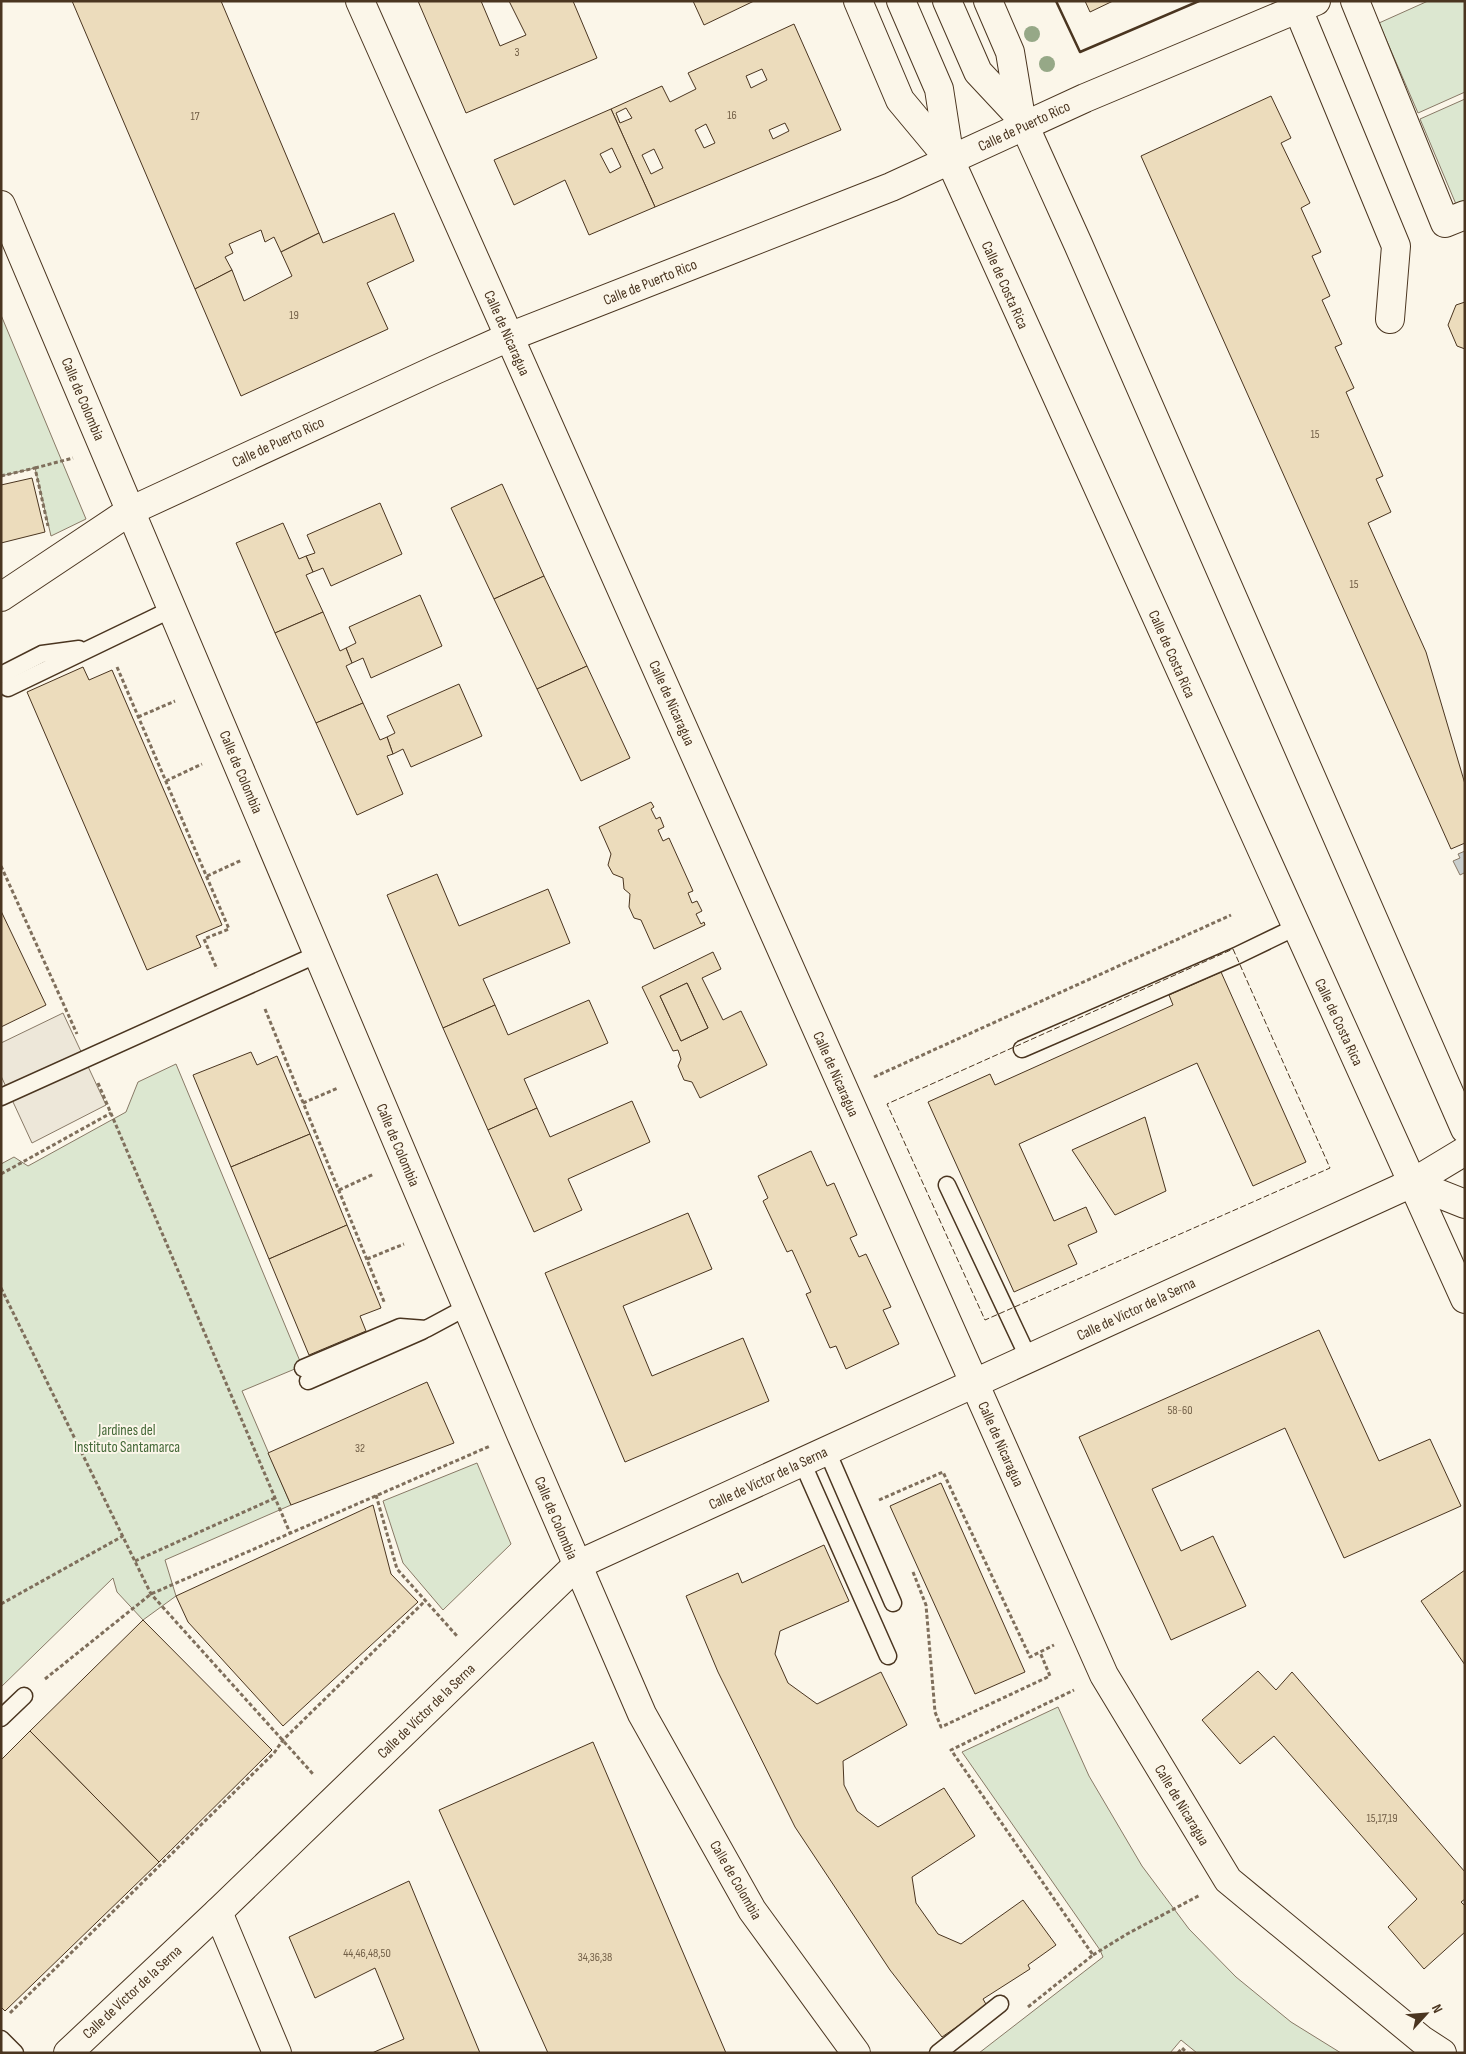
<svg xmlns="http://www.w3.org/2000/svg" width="1466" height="2054" font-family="'Sofia Sans Condensed',sans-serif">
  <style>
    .green { fill: #dce7d0; stroke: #887966 }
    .parking { fill: #ede7d9; stroke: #887966 }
    .water { fill: #c9cecd; stroke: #887966 }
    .building { fill: #ecdcbc; stroke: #4a3520; fill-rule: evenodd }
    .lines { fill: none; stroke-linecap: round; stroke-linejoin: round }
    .lane-casing { stroke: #4a3520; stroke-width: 19 }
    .street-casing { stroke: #4a3520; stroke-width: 30 }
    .secondary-casing { stroke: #4a3520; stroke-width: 30 }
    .path { stroke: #7f6f5c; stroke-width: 3; stroke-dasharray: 4 2.5; stroke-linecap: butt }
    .lane { stroke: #fbf6e9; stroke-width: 16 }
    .street { stroke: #fbf6e9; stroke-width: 28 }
    .secondary { stroke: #fbf6e9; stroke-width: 28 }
    .fence { stroke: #4a3520; stroke-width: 1; stroke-dasharray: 6 2.5; stroke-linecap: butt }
    .wall { stroke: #4a3520; stroke-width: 2.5 }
    .tree { fill: #96a887 }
    .labels { text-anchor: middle; stroke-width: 4; stroke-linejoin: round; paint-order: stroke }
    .number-label { font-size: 12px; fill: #725f47 }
    .street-label { font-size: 15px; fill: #4a3520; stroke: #fbf6e9 }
    .park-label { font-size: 15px; fill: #436837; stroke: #fbf6e9 }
  </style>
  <rect width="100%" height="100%" fill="#fbf6e9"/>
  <g class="green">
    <path d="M1428 1H1465V92L1418 113 1379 23Z"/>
    <path d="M1465 99V206L1458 209 1420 119Z"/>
    <path d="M1 315 86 519 51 536 35 468 1 476Z"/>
    <path d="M176 1064 302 1366 242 1391 291 1505 165 1560 176 1596 143 1620 117 1592 113 1578 1 1687V1164L14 1157 28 1166 126 1112 138 1082Z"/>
    <path d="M477 1463 511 1544 443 1610 403 1563 383 1501Z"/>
    <path d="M1058 1707 1089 1776 1142 1866 1189 1929 1236 1977 1291 2022 1341 2053H1197L1181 2040 1170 2053H979L1103 1957 1100 1950 962 1752Z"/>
  </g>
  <path class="parking" d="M63 1013 106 1105 32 1143 1 1076V1043Z"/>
  <path class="water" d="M1465 851V875L1464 873 1460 875 1453 861 1460 858 1458 854Z"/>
  <g class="building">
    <path d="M72 1H221L319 233 281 252 274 237 265 242 261 230 229 244 233 253 225 257 232 270 195 289Z"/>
    <path d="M418 1H481L500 46 526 35 509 1H573L597 58 466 113Z"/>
    <path d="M693 1H754L704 25Z"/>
    <path d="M1085 1H1113L1090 12Z"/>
    <path d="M794 24 841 130 655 207 611 109 662 86 670 102 696 89 688 73ZM762 69 767 80 751 88 746 76ZM626 108 632 118 620 123 616 113ZM785 123 789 131 773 139 769 130ZM706 124 715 143 704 148 695 130ZM654 149 663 168 651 174 642 155Z"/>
    <path d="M1271 96 1291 138 1281 143 1310 203 1301 208 1321 252 1312 256 1330 296 1322 300 1342 344 1335 347 1354 388 1346 392 1383 476 1376 479 1391 512 1368 523 1426 652 1465 784V843L1451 849 1141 156Z"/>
    <path d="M611 109 655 207 589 235 565 180 514 205 494 160ZM612 148 621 167 610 173 600 154Z"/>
    <path d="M394 213 414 261 367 283 388 329 241 396 195 289 232 270 244 301 292 276 281 252 319 233 323 243Z"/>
    <path d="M1465 302V349L1457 346 1448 325 1456 305Z"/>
    <path d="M32 478 45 532 1 543V485Z"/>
    <path d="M502 484 544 576 494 599 451 508Z"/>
    <path d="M380 503 402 554 331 586 323 568 313 572 306 556 315 553 307 535Z"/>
    <path d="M283 523 299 559 306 556 313 572 306 575 323 612 275 633 236 543Z"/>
    <path d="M544 576 587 666 537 689 494 599Z"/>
    <path d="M420 595 442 646 371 678 363 658 352 663 346 648 356 643 349 627Z"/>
    <path d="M323 612 340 651 346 648 352 663 346 666 363 703 316 723 275 633Z"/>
    <path d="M587 666 630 758 581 781 537 689Z"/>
    <path d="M83 667 89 680 112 670 222 925 196 936 201 947 147 970 27 692Z"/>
    <path d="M459 684 482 736 411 767 403 749 393 754 387 737 395 733 387 716Z"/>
    <path d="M363 703 380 740 387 737 393 754 387 756 403 794 357 815 316 723Z"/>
    <path d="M651 802 654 807 651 809 656 819 660 817 664 827 658 830 663 841 669 838 693 891 688 893 692 903 697 901 702 911 696 914 701 924 704 922 705 925 654 949 641 920 634 918 629 907 630 894 624 889 623 878 613 874 608 865 611 854 599 827Z"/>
    <path d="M437 874 459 926 548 889 570 943 483 979 495 1005 443 1028 387 895Z"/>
    <path d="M1 911 46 1005 1 1027Z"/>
    <path d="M713 952 721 969 702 978 723 1020 741 1011 767 1065 700 1098 692 1082 684 1080 678 1066 681 1059 678 1050 673 1051 642 987ZM687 983 708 1028 681 1041 660 996Z"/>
    <path d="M1221 972 1306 1162 1253 1186 1197 1063 1019 1144 1054 1221 1086 1207 1097 1232 1068 1245 1077 1264 1014 1292 928 1102 990 1074 995 1085 1173 1005 1169 995Z"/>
    <path d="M687 983 708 1028 681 1041 660 996Z"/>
    <path d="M589 1000 608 1043 524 1079 537 1108 488 1130 443 1028 495 1005 508 1035Z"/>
    <path d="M251 1052 257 1065 277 1056 310 1134 231 1167 193 1075Z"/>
    <path d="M632 1101 650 1142 568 1179 582 1210 534 1232 488 1130 537 1108 550 1137Z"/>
    <path d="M1145 1117 1166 1191 1115 1215 1072 1150Z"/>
    <path d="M310 1134 347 1225 269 1259 231 1167Z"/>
    <path d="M811 1151 827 1186 834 1183 857 1235 850 1238 859 1257 866 1254 891 1307 883 1310 899 1344 846 1369 836 1346 830 1348 806 1294 811 1292 792 1250 787 1252 763 1201 768 1198 758 1176Z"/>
    <path d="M688 1213 712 1269 623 1306 652 1376 743 1338 769 1401 625 1462 545 1273Z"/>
    <path d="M347 1225 381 1308 360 1316 366 1331 309 1355 269 1259Z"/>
    <path d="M1319 1330 1379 1461 1430 1439 1461 1506 1344 1558 1285 1428 1152 1489 1181 1551 1213 1536 1246 1606 1171 1640 1079 1437Z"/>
    <path d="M427 1382 454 1443 291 1505 268 1453Z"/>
    <path d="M941 1483 1025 1672 975 1694 890 1506Z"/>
    <path d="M373 1505 391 1574 418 1602 283 1726 188 1622 176 1596Z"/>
    <path d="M824 1545 849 1601 780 1631 775 1654 788 1683 817 1704 881 1672 907 1725 843 1761 844 1785 857 1811 878 1827 944 1788 975 1836 912 1877 916 1903 938 1934 961 1944 1023 1900 1056 1945 1028 1965 1030 1969 983 1999 987 2006 942 2037 890 1970 795 1827 718 1672 686 1596 738 1573 742 1583Z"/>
    <path d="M1465 1570V1665L1421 1601Z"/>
    <path d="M143 1620 272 1750 159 1862 30 1731Z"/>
    <path d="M1258 1671 1276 1690 1292 1672 1465 1872V1899L1461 1902 1465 1906V1932L1424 1969 1388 1927 1417 1899 1274 1736 1240 1764 1202 1720Z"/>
    <path d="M30 1731 159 1862 5 2011 1 2007V1760Z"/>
    <path d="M593 1742 726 2053H548L439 1810Z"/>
    <path d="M409 1881 480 2053H372L404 2039 375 1968 315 1998 289 1937Z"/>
  </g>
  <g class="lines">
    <g class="lane-casing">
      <g id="lane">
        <path d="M1 675 42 654 79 649"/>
        <path d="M8 688 172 609"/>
        <path d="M1022 1049 1236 956 1296 927"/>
        <path d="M1 1097 318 954"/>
        <path d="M947 1185 1029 1359"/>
        <path d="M303 1368 400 1327 426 1329 467 1307"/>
        <path d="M308 1381 422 1331"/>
        <path d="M827 1451 893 1603"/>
        <path d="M802 1462 888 1656"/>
        <path d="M1 1718 24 1696"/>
        <path d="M1 2039 15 2053"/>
        <path d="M938 2053 1000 2004"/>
      </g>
    </g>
    <g class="street-casing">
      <g id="street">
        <path d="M360 1 1104 1675 1228 1880 1422 2040 1442 2053"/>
        <path d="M1355 1 1445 223 1465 215"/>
        <path d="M1298 9 1396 246 1390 319"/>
        <path d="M1 205 520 1432 642 1714 752 1910 856 2053"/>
        <path d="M1 597 130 511 435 370 509 337 891 187 1085 98 1316 1"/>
        <path d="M1412 1183 1465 1204"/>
        <path d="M218 1912 277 2053"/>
        <path d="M68 2053 218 1912 577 1565 1412 1183 1465 1151"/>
      </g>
    </g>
    <g class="secondary-casing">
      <g id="secondary">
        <path d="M858 1 900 100 950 160"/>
        <path d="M901 1 939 89 950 160 1465 1299"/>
        <path d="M947 1 978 72 1021 118 1078 244 1465 1129"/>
        <path d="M988 1 1010 52 1021 118"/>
      </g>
    </g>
    <g class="path">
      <path d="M35 468 73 458"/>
      <path d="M1 476 35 468 48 526"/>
      <path d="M117 667 229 929 204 939 217 969"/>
      <path d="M138 717 175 701"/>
      <path d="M166 781 202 764"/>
      <path d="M1 866 77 1034"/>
      <path d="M207 876 242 860"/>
      <path d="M265 1009 385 1304"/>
      <path d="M874 1077 1231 915"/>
      <path d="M98 1083 290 1533"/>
      <path d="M303 1103 338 1088"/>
      <path d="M1 1174 111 1113"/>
      <path d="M339 1190 374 1174"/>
      <path d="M367 1259 404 1244"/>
      <path d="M1 1288 151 1594 313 1774"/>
      <path d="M376 1495 397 1569 457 1636"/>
      <path d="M879 1500 943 1472 1030 1657 1054 1645"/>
      <path d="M135 1561 275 1498"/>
      <path d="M913 1572 926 1605 935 1712 941 1727 1050 1676 1040 1652"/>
      <path d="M1 1604 123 1536"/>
      <path d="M45 1679 151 1594 490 1446"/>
      <path d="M1093 1955 1127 1934 1200 1895"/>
      <path d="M1028 2007 1093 1955 951 1750 1074 1690"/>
      <path d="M10 2013 274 1753 283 1740 424 1602"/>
      <path d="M1178 2053 1182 2048 1187 2053"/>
    </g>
    <use href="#lane" class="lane"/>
    <use href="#street" class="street"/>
    <use href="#secondary" class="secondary"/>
    <path class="fence" d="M1233 949 1330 1168 985 1320 887 1104Z"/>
    <path class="wall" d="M1056 1 1080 52 1199 1"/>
  </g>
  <g class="tree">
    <circle cx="1032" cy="34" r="8"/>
    <circle cx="1047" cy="64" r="8"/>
  </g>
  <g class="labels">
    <g class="number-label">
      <text x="517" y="56">3</text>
      <text x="732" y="119">16</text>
      <text x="195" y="120">17</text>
      <text x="294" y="319">19</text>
      <text x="1315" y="438">15</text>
      <text x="1354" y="588">15</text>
      <text x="1180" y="1414">58-60</text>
      <text x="360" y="1452">32</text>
      <text x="1382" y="1822">15,17,19</text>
      <text x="367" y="1957">44,46,48,50</text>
      <text x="595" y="1961">34,36,38</text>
    </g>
    <g class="street-label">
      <text transform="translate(1024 126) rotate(-25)" y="5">Calle de Puerto Rico</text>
      <text transform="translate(650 282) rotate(-22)" y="5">Calle de Puerto Rico</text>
      <text transform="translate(1005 285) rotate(66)" y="5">Calle de Costa Rica</text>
      <text transform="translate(507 333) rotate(66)" y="5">Calle de Nicaragua</text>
      <text transform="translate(83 399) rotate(67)" y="5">Calle de Colombia</text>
      <text transform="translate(278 442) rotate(-25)" y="5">Calle de Puerto Rico</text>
      <text transform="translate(1172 654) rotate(66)" y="5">Calle de Costa Rica</text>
      <text transform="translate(672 703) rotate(66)" y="5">Calle de Nicaragua</text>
      <text transform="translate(241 772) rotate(67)" y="5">Calle de Colombia</text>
      <text transform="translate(1339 1022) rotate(65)" y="5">Calle de Costa Rica</text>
      <text transform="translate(836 1074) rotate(66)" y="5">Calle de Nicaragua</text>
      <text transform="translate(398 1145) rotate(67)" y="5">Calle de Colombia</text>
      <text transform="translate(1136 1309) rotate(-25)" y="5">Calle de Víctor de la Serna</text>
      <text transform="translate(1001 1444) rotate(66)" y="5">Calle de Nicaragua</text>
      <text transform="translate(768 1478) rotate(-25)" y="5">Calle de Víctor de la Serna</text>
      <text transform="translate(556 1518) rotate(67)" y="5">Calle de Colombia</text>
      <text transform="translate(426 1711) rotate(-44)" y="5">Calle de Víctor de la Serna</text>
      <text transform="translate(1182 1805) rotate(59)" y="5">Calle de Nicaragua</text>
      <text transform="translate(736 1880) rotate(60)" y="5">Calle de Colombia</text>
      <text transform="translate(132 1992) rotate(-43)" y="5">Calle de Víctor de la Serna</text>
    </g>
    <g class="park-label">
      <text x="127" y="1435">Jardines del<tspan x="127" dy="17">Instituto Santamarca</tspan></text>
    </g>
  </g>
  <rect width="1466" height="2054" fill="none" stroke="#4a3520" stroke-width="5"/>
  <g transform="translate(1426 2014) rotate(64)" stroke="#fbf6e9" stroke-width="4" paint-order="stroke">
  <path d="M0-4L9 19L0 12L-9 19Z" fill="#4a3520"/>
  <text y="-8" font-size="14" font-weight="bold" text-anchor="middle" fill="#4a3520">N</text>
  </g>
</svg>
